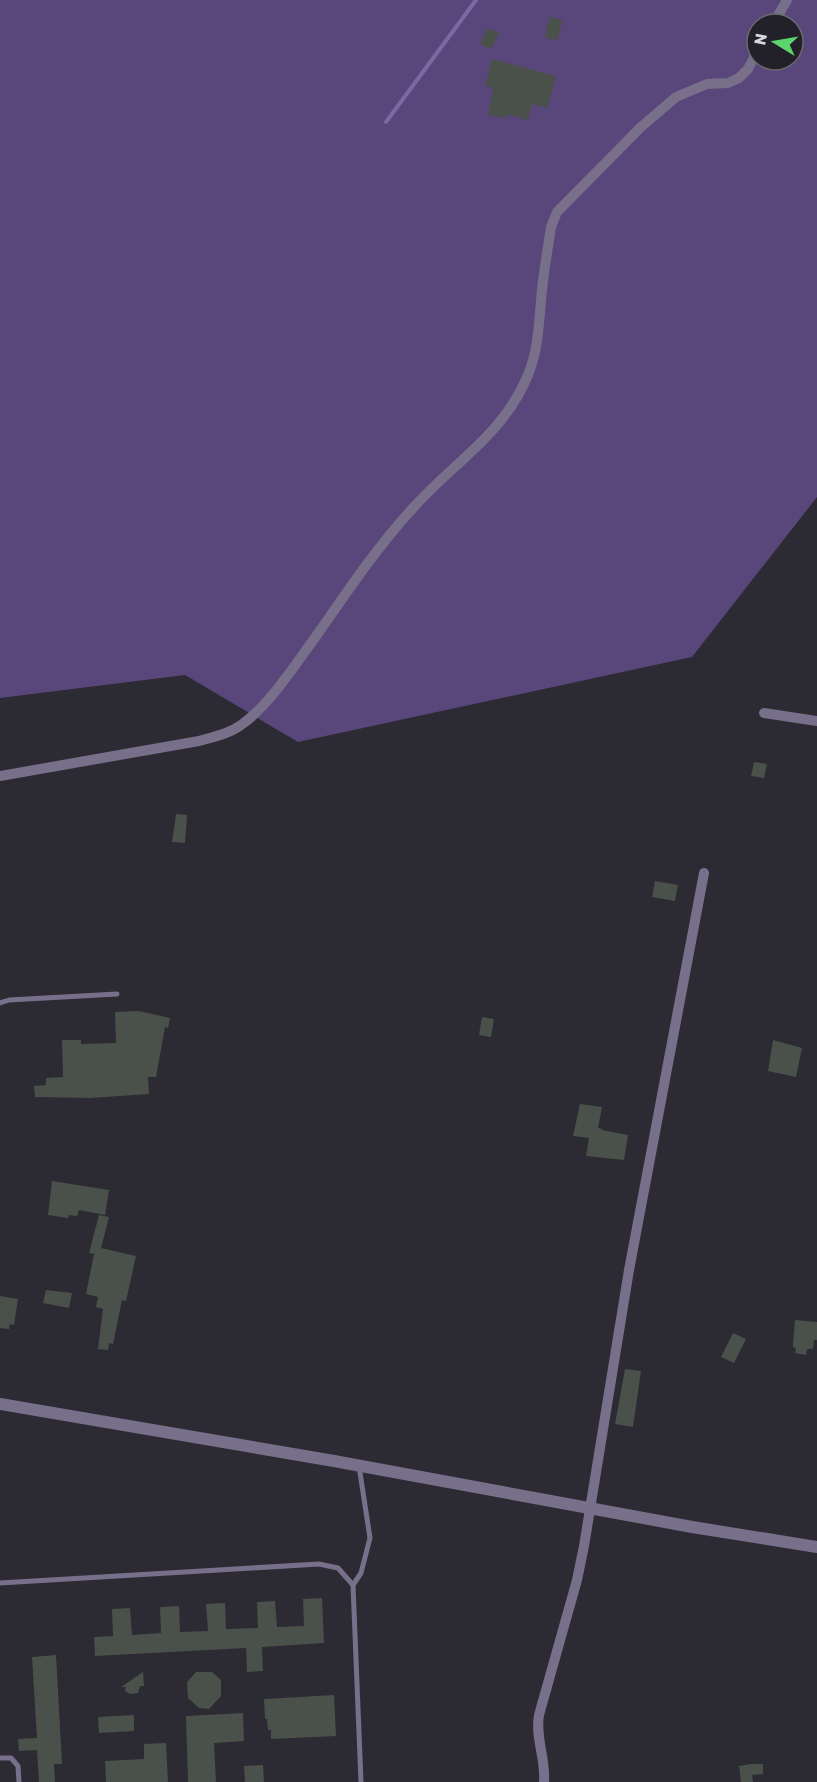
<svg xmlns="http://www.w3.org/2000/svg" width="817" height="1782" font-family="Rubik,sans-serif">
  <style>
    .green { fill: #59467a; fill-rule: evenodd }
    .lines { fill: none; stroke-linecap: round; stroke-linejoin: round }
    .stream { stroke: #7d68a4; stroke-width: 4 }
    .building { fill: #49514a }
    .service { stroke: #78708b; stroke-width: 5 }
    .minor { stroke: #78708b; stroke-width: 10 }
    .tertiary { stroke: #78708b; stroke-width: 12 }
  </style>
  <rect width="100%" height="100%" fill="#2c2a32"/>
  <path class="green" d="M0 0H817V497L692 657 298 742 185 675 0 698ZM757 24H793V60H757Z"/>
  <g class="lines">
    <path class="stream" d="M386 122 476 0"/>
  </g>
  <g class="building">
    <path d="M549 17 562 20 558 40 545 38Z"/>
    <path d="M488 28 499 33 491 49 480 44Z"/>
    <path d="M492 59 556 76 547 108 532 104 528 120 507 114 506 118 488 115 493 88 485 86Z"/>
    <path d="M754 762 767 764 764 778 751 776Z"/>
    <path d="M176 814 187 815 185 843 172 842Z"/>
    <path d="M655 881 678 885 675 901 652 897Z"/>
    <path d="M139 1011 170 1018 168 1028 165 1027 156 1077H148L149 1094 90 1098 35 1097 34 1086 46 1085V1078L63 1077 62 1040H81V1044L116 1043 115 1012Z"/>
    <path d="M482 1017 494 1019 491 1037 479 1035Z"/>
    <path d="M773 1040 802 1048 796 1077 768 1071Z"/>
    <path d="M580 1104 602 1107 598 1128 602 1129V1130L628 1135 624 1160 586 1156 589 1138 573 1136Z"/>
    <path d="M52 1181 109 1190 105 1215 79 1210 77 1216 69 1215 68 1218 48 1215Z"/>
    <path d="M99 1215 109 1217 101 1248 136 1256 126 1301 122 1300 113 1344 109 1343 108 1350 98 1349 103 1309 96 1307 98 1297 86 1294 94 1254 89 1253Z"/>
    <path d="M46 1290 72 1293 69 1308 43 1303Z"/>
    <path d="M0 1296 18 1299 14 1325 10 1324 9 1329 0 1328Z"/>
    <path d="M795 1320 817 1322V1340H814L813 1349H807L806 1355 795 1353 796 1348 793 1347V1343Z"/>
    <path d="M733 1333 746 1339 734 1363 721 1357Z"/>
    <path d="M625 1369 641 1371 633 1427 615 1424Z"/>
    <path d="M322 1598 324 1643 262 1647 263 1671 247 1672 246 1648 95 1656 94 1637 113 1636 112 1609 130 1608 132 1635 161 1633 160 1607 179 1606 180 1632 208 1631 206 1604 225 1603 226 1629 258 1628 257 1602 275 1601 277 1627 304 1626 303 1599Z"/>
    <path d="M56 1655 62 1764H54L55 1782H39L37 1750 19 1751 18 1739 37 1738 32 1657Z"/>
    <path d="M143 1672 144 1686H140L138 1693 130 1694 125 1691 126 1687H121Z"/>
    <path d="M196 1672H212L221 1680V1696L209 1709 199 1708 188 1698 187 1682Z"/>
    <path d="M334 1695 336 1736 271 1739V1730H268L267 1719H265L264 1699Z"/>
    <path d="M243 1713 244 1741 214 1743 216 1782H188L186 1716Z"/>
    <path d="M134 1715V1731L99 1733 98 1717Z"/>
    <path d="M166 1743 168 1782H106L105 1761 144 1759V1744Z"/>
    <path d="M751 1764H763V1774L752 1775 753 1782H741L739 1766Z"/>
    <path d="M263 1765 264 1782H245L244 1766Z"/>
  </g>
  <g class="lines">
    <g class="service">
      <path d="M0 1003 9 1000 117 994"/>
      <path d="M0 1583 319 1564 338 1568 353 1585 361 1782"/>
      <path d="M353 1585 361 1573 370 1538 359 1466"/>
      <path d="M0 1758H11L18 1766 19 1782"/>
    </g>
    <g class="minor">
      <path d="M773 24 787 0"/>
      <path d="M764 713 817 721"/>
      <path d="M0 776 199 741C213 737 229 734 241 725 267 707 290 672 309 646 342 600 374 550 413 508 453 463 504 434 528 375 539 349 539 319 542 290 544 269 548 248 551 227L557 212 641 127 676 97 707 84 728 83 739 78 748 69 757 52"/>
      <path d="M544 1782C546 1759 535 1738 539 1715L577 1580 584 1546 629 1270 704 873"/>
    </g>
    <path class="tertiary" d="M0 1404 334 1461 692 1527 817 1547"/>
  </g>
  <g transform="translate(775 42) rotate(281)"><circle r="28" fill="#222028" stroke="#6b6970" stroke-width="1.5"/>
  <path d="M0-4.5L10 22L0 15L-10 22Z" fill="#5ed56c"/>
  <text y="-9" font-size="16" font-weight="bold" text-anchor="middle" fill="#d8d7dc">N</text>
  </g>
</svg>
